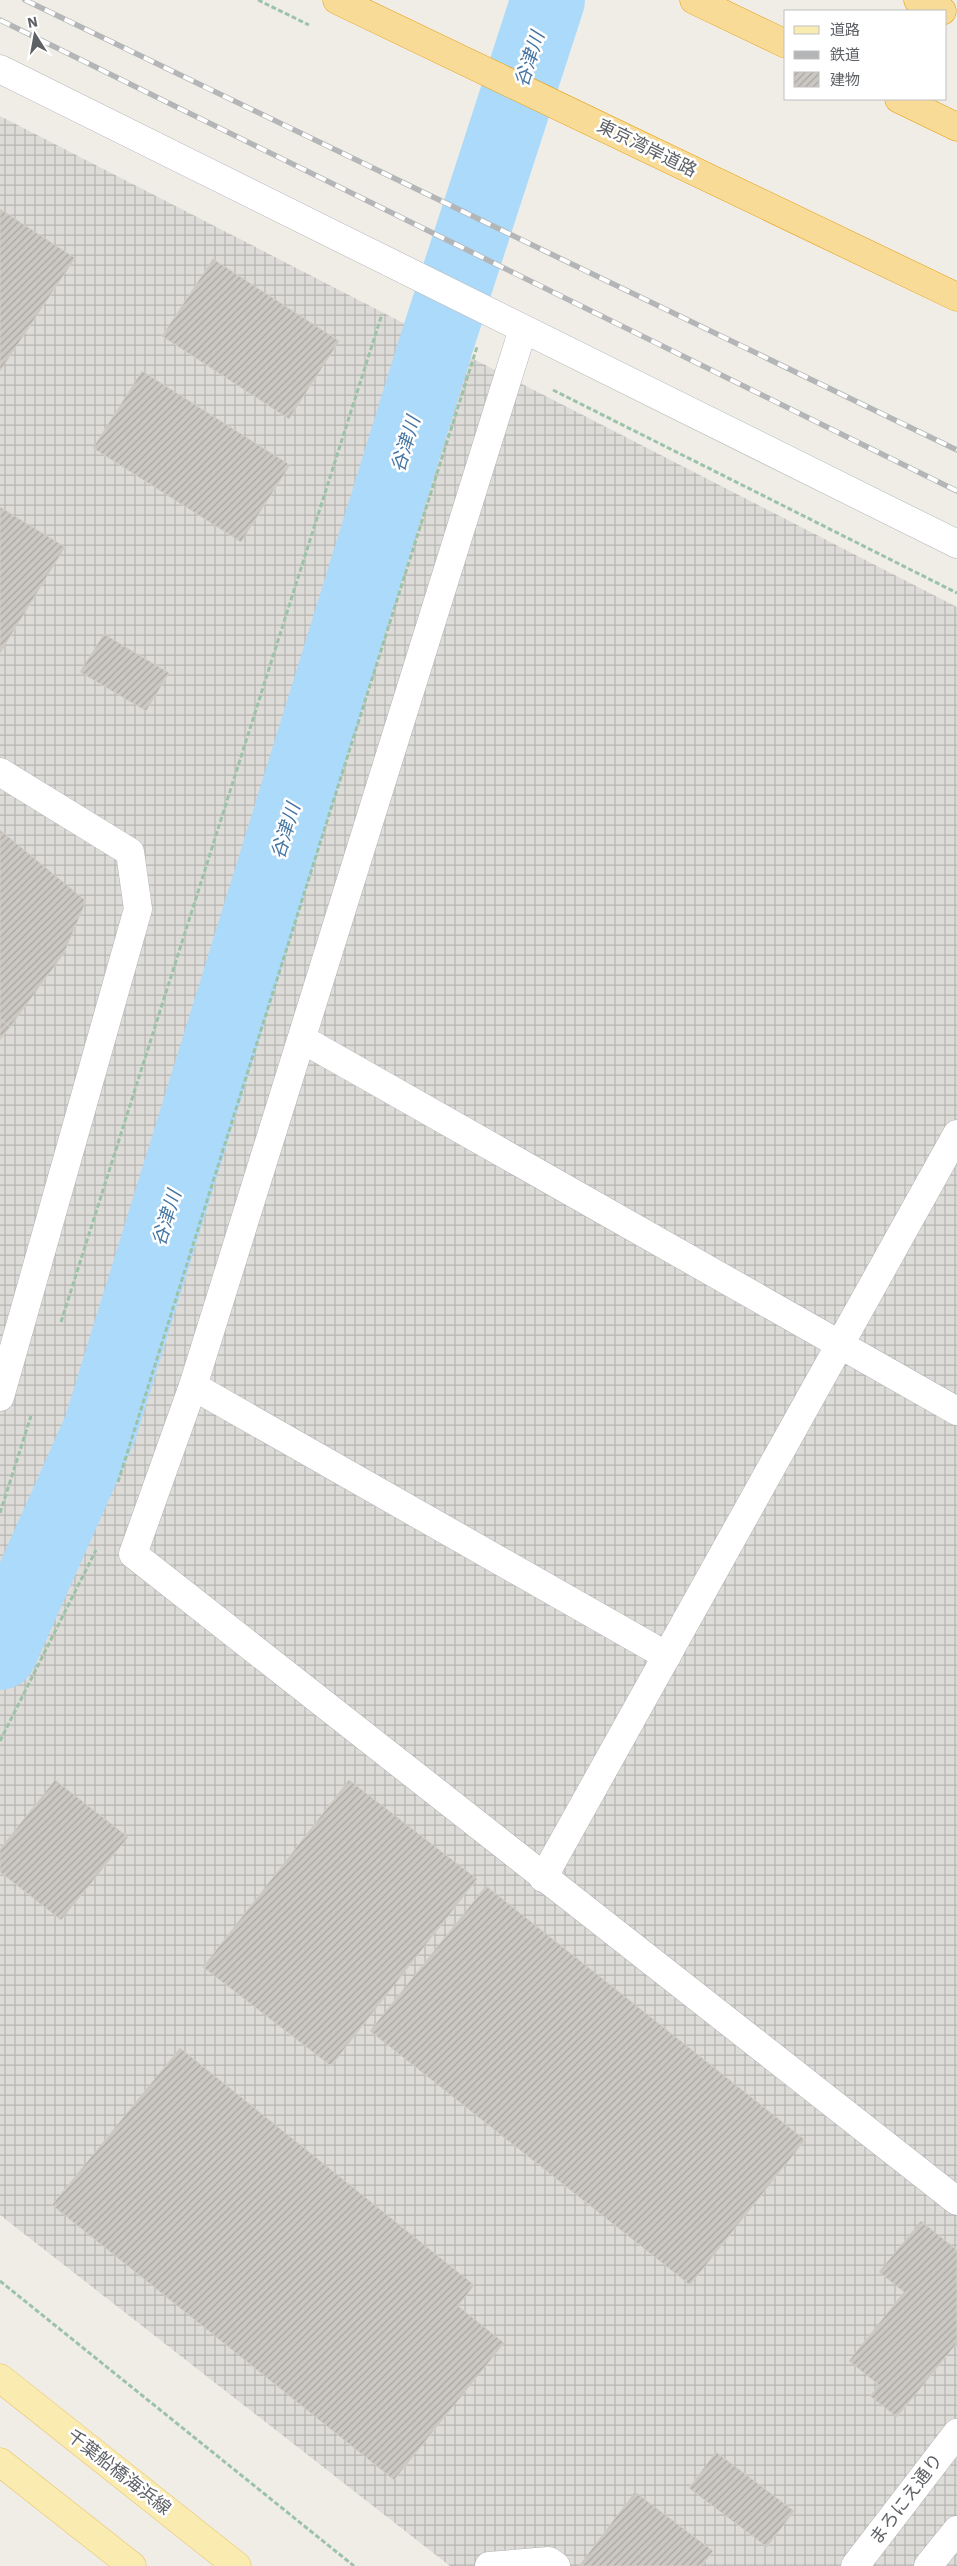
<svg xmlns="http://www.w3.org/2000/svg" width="957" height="2566" font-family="'IBM Plex Sans','Noto Sans JP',sans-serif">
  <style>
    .industrial { fill: url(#industrial-grid) }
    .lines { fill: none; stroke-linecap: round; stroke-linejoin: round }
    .river { stroke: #abdafa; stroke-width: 74 }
    .building { fill: url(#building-hatch); stroke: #d3cec5 }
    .minor-casing { stroke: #b3b6ba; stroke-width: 29 }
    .major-casing { stroke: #e9c165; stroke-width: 29 }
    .highway-casing { stroke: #e79d0e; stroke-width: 29 }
    .path { stroke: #9cc3a7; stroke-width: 3; stroke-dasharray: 5 2.5; stroke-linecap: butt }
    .minor { stroke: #fff; stroke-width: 28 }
    .major { stroke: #faecb0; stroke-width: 28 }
    .highway { stroke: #f7db96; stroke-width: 28 }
    .rail-casing { stroke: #b4b5b6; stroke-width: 5.5 }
    .rail { stroke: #fff; stroke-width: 4; stroke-dasharray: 11; stroke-linecap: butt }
    .labels { text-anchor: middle; stroke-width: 5; stroke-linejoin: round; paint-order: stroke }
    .street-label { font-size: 18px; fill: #5e6166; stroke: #fff }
    .water-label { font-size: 19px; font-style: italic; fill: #4575a3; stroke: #fff }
  </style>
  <defs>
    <pattern id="industrial-grid" width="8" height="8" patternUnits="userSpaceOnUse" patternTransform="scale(1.25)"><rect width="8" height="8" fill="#dedcd8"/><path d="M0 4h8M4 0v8" fill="none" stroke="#b7b6b3"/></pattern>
    <pattern id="building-hatch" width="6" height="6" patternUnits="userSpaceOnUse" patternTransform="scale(1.25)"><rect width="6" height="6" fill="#cbc8c3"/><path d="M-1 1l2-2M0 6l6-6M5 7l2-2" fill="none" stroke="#a8a6a2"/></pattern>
  </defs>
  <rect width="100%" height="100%" fill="#efede6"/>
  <path class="industrial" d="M0 116 957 607V2566H450L0 2215Z"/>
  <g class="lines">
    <path class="river" d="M0 1653 100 1429 436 345 548 0"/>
  </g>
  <g class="building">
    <path d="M0 209 75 258 0 371Z"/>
    <path d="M213 259 339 341 289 419 162 336Z"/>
    <path d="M142 371 290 465 241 542 93 448Z"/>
    <path d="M0 507 65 547 0 653Z"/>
    <path d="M104 634 169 673 146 711 80 672Z"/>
    <path d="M0 830 86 901 64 953 10 1027 0 1019Z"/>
    <path d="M0 1019 10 1027 0 1040Z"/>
    <path d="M55 1780 128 1837 61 1920 0 1872V1849Z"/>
    <path d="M349 1780 477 1879 331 2066 203 1967Z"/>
    <path d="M486 1886 805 2140 690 2285 370 2031Z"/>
    <path d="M180 2048 474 2285 458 2306 504 2343 394 2480 52 2205Z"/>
    <path d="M921 2221 957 2250V2343L897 2417 870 2396 879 2385 849 2361 904 2292 879 2272Z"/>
    <path d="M716 2452 794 2511 767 2547 689 2488Z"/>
    <path d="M635 2492 713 2551 701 2566H579Z"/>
  </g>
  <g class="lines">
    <g class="minor-casing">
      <g id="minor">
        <path d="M0 69 957 544"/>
        <path d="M523 329 193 1386 133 1554 957 2201"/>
        <path d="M0 772 130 852 138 909 0 1397"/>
        <path d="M302 1039 957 1411"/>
        <path d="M193 1386 667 1656"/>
        <path d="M543 1878 957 1134"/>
        <path d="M489 2566 549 2561 556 2566"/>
        <path d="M855 2566 957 2433"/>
        <path d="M928 2566 957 2530"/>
      </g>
    </g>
    <g class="major-casing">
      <g id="major">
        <path d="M0 2378 237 2566"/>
        <path d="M0 2462 132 2566"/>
      </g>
    </g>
    <g class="highway-casing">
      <g id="highway">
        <path d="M337 0 957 297"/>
        <path d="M694 0 786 44"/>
        <path d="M918 0 942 11"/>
        <path d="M899 99 957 127"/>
      </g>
    </g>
    <g class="path">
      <path d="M258 0 309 25"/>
      <path d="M553 390 957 593"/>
      <path d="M61 1322 382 314"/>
      <path d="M118 1482 477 347"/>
      <path d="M0 1513 31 1416"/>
      <path d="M0 1741 96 1550"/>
      <path d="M0 2281 354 2566"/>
    </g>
    <use href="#minor" class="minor"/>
    <use href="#major" class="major"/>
    <use href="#highway" class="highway"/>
    <g class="rail-casing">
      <g id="rail">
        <path d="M25 0 957 450"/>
        <path d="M0 20 957 491"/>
      </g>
    </g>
    <use href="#rail" class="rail"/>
  </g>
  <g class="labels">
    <g class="street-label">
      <text transform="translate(647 148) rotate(26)" y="6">東京湾岸道路</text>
      <text transform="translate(119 2472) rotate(38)" y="6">千葉船橋海浜線</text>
      <text transform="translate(906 2499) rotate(-53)" y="6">まろにえ通り</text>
    </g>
    <g class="water-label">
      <text transform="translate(529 59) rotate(-72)" y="7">谷津川</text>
      <text transform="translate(405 444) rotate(-73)" y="7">谷津川</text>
      <text transform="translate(285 831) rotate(-73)" y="7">谷津川</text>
      <text transform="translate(166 1218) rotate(-73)" y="7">谷津川</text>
    </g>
  </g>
  <rect x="784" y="10" width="162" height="90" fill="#ffffff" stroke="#bfc0c2"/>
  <rect x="794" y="26" width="25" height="8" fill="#faecb0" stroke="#bfc0c2"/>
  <text x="830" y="35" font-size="15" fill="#5e6166">道路</text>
  <rect x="794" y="51" width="25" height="8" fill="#b4b5b6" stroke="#bfc0c2"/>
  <text x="830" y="60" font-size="15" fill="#5e6166">鉄道</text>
  <rect x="794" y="72" width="25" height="15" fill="url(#building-hatch)" stroke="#bfc0c2"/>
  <text x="830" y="85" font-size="15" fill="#5e6166">建物</text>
  <g transform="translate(35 35) rotate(349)" stroke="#ffffff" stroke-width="4" paint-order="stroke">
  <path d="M0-4L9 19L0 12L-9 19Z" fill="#5e6166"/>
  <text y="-8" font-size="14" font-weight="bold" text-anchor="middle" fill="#5e6166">N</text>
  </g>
</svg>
